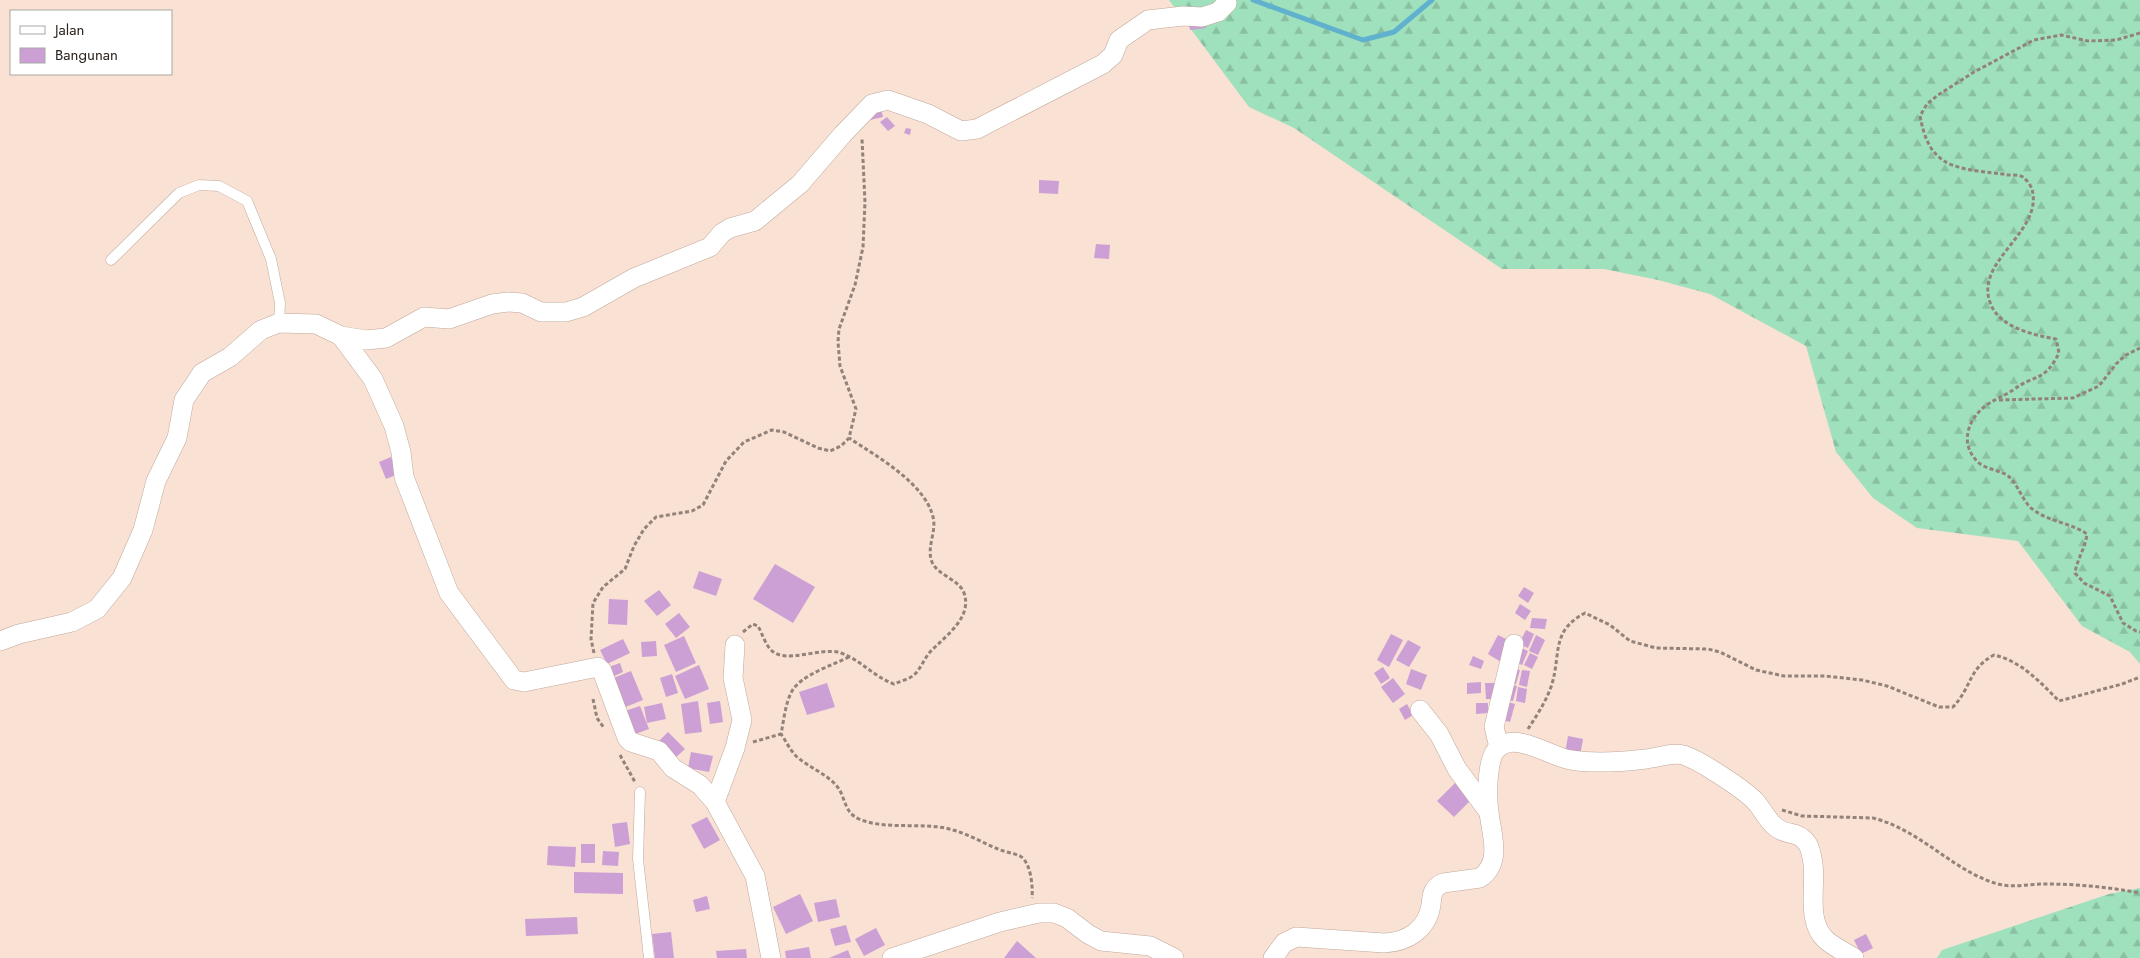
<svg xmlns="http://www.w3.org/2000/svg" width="2140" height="958" font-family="Jost,sans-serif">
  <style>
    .forest { fill: url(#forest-firs) }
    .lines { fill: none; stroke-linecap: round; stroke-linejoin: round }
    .stream { stroke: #5fb1ce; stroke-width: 5 }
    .building { fill: #cc9fd5 }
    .service-casing { stroke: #bfa89b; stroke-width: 11 }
    .minor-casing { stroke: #bfa89b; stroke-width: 20 }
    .path { stroke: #928279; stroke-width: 3; stroke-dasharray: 4 2.5; stroke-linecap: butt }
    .service { stroke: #fff; stroke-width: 10 }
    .minor { stroke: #fff; stroke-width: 19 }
  </style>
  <defs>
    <pattern id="forest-firs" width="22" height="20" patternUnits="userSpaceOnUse" patternTransform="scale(1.25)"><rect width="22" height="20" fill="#9fe0bd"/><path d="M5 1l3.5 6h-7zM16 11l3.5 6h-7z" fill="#89c0a2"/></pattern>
  </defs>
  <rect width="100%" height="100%" fill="#f9e1d4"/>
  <g class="forest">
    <path d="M1169 0H2140V664L2130 652 2082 626 2018 541 1917 528 1873 498 1836 452 1806 346 1710 294 1658 280 1604 269H1502L1294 128 1249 107Z"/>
    <path d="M2140 888V958H1937L1942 950 2109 894Z"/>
  </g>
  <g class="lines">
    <path class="stream" d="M1253 0 1363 40 1394 32 1432 0"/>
  </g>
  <g class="building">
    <path d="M1205 20 1206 28 1190 30 1189 22Z"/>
    <path d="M881 109 883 117 870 120 868 112Z"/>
    <path d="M887 117 895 126 888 131 880 122Z"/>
    <path d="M906 128 911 129 910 135 904 133Z"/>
    <path d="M1039 180 1059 181 1058 194 1039 193Z"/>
    <path d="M1096 244 1110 245 1109 259 1094 258Z"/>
    <path d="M391 457 398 474 386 479 379 462Z"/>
    <path d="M775 564 815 587 793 623 753 599Z"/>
    <path d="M699 571 722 579 716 596 693 588Z"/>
    <path d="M1524 587 1534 593 1528 603 1518 596Z"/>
    <path d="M659 590 671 605 657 616 644 601Z"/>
    <path d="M609 599 628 600 627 625 608 624Z"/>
    <path d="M1520 604 1531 611 1525 620 1515 613Z"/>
    <path d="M679 613 690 627 676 638 665 624Z"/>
    <path d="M1532 618 1547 619 1545 629 1530 628Z"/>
    <path d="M1526 630 1534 634 1528 648 1519 644Z"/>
    <path d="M1391 634 1403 640 1389 667 1377 660Z"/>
    <path d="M1498 635 1512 642 1501 662 1488 654Z"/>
    <path d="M1536 635 1545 640 1538 655 1529 651Z"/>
    <path d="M684 636 696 663 676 672 664 645Z"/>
    <path d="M623 639 630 653 607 664 600 650Z"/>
    <path d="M1408 640 1421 647 1409 667 1396 660Z"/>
    <path d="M656 641 657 656 642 657 641 642Z"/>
    <path d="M1519 647 1528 651 1522 665 1513 661Z"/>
    <path d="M1530 653 1538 657 1532 669 1524 665Z"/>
    <path d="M1473 656 1484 661 1481 669 1469 665Z"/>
    <path d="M620 663 623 672 610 678 606 668Z"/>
    <path d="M699 665 709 689 685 699 675 676Z"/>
    <path d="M1383 667 1390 678 1381 684 1374 673Z"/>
    <path d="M1511 667 1520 670 1516 684 1507 682Z"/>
    <path d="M1411 669 1427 675 1421 690 1406 684Z"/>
    <path d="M1522 670 1530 671 1527 687 1519 685Z"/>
    <path d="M631 671 643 700 623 708 611 679Z"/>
    <path d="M672 674 678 693 666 697 660 678Z"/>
    <path d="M1393 678 1405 694 1393 703 1381 687Z"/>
    <path d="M1481 682V693L1467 694V683Z"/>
    <path d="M827 683 835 707 807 715 799 692Z"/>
    <path d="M1485 683H1498L1499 699H1486Z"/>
    <path d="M1508 684 1517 686 1513 701 1504 699Z"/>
    <path d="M1518 687 1527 689 1525 703 1516 701Z"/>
    <path d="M698 701 702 732 685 734 681 704Z"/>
    <path d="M720 701 723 722 710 724 707 703Z"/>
    <path d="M1504 701 1515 704 1510 722 1499 719Z"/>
    <path d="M662 703 666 719 647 723 644 707Z"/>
    <path d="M1476 703H1488V713L1476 714Z"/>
    <path d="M1407 704 1413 715 1405 720 1399 709Z"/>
    <path d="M640 706 649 729 630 736 622 712Z"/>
    <path d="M668 732 685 749 674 759 658 742Z"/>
    <path d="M1568 736 1583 739 1580 756 1565 753Z"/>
    <path d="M691 752 713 756 709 772 688 768Z"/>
    <path d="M1455 783 1472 799 1454 817 1437 801Z"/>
    <path d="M707 817 720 840 704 849 691 825Z"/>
    <path d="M627 822 630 844 615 847 612 824Z"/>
    <rect x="581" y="844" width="14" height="19"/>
    <path d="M548 846 576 847 575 867 547 865Z"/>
    <path d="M603 851 619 852 618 866 602 865Z"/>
    <path d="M574 872 623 873V894L574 893Z"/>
    <path d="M800 894 813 921 786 934 773 907Z"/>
    <path d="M707 896 710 909 696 912 693 900Z"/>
    <path d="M836 899 840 917 818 922 814 903Z"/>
    <path d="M577 917 578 934 526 936 525 919Z"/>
    <path d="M846 925 851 942 835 946 830 929Z"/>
    <path d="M876 928 885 945 864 956 855 939Z"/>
    <path d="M671 932 674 958H655L652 934Z"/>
    <path d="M1866 934 1873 948 1861 954 1854 940Z"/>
    <path d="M1017 941 1036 958H1004Z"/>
    <path d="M809 947 811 958H786L785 951Z"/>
    <path d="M746 949 747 958H717L716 951Z"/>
    <path d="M848 950 851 958H829Z"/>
  </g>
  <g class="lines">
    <g class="service-casing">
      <g id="service">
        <path d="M111 260 179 193 199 185 219 186 247 201 271 259 280 303 279 323"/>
        <path d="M640 792 638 859 649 958"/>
      </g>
    </g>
    <g class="minor-casing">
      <g id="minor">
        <path d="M341 336 373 379 394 426 401 452 404 477 449 593 514 680 524 682 598 667 602 671 627 738 631 742 659 751 673 768 700 785 715 802 755 876 771 958"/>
        <path d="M0 641 19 634 72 622 97 609 122 578 143 530 156 481 177 438 184 400 202 373 230 357 261 330 279 323 316 324 341 336 366 340 386 338 424 317 449 319 492 304 508 302 522 303 541 312H566L583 307 634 278 710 247 722 233 730 228 755 221 800 184 843 134 872 104 888 100 928 114 961 131 977 129 1103 64 1113 55 1119 40 1148 20 1183 16 1202 17 1218 12 1227 3"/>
        <path d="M1420 710 1439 734 1457 769 1488 811"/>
        <path d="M1499 747 1494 727 1514 644"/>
        <path d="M715 802 735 748 742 720 733 678 735 645"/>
        <path d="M892 958 1000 922 1039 913H1054L1067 918 1088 934 1101 941 1150 946 1174 958"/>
        <path d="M1273 958 1284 943 1296 937 1384 943C1407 942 1427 930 1431 905 1432 895 1432 888 1443 883L1480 878C1503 862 1491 834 1489 812 1487 797 1486 756 1499 747 1517 732 1551 757 1571 760 1595 764 1621 762 1646 759 1657 758 1673 752 1683 755 1698 759 1745 790 1756 802 1763 810 1768 822 1777 828 1788 836 1797 830 1807 843 1811 849 1812 857 1813 864 1816 888 1806 922 1826 940 1834 947 1845 952 1854 958"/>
      </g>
    </g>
    <g class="path">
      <path d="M2140 33 2116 40 2088 41 2061 35 2034 40 1974 72 1938 95 1927 104 1920 116C1923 131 1927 147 1939 157 1955 172 1988 171 2008 175 2013 175 2020 175 2023 177 2027 180 2031 186 2032 189 2044 233 1972 261 1991 305 2001 328 2034 335 2056 339L2059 353C2044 383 2036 373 2013 390 2004 396 1991 401 1984 407 1966 422 1960 446 1979 463 1986 469 1998 470 2007 475 2019 484 2022 503 2035 511 2051 522 2071 523 2087 534 2085 549 2077 559 2075 573L2084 583 2110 596 2123 623 2136 631 2140 632"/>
      <path d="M1999 400 2073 398 2099 386 2116 364 2126 355 2140 348"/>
      <path d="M743 632 753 624 758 626C762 633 765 644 771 650 786 665 821 646 841 653 861 660 874 677 894 684 901 681 910 679 915 674 921 668 924 659 930 652 944 637 973 618 964 593 959 579 938 576 932 562 926 548 937 531 933 517 925 483 876 456 849 438"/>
      <path d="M594 653 591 639 593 603 603 587 625 569 634 546 644 529 656 517 692 511 703 505 726 461 744 442 772 430 784 432 818 448 830 451 841 446 849 438 856 409 840 366 838 342 839 329 855 285 863 247 865 202 862 139"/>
      <path d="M849 657C833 665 801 675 792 691 785 704 784 720 781 734 786 741 790 750 796 756 808 767 825 773 836 785 846 796 843 812 859 819 887 831 924 821 953 830 968 834 983 843 998 849 1005 852 1013 853 1020 856 1031 862 1033 887 1032 898"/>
      <path d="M593 699 597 718 604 728"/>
      <path d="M1528 729C1537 715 1547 700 1552 684 1561 653 1551 631 1585 613L1610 625 1630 641 1656 648 1708 649 1720 652 1756 670 1784 676H1825L1862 680 1887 686 1939 707H1953C1972 687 1968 669 1994 655 2021 661 2040 682 2059 701L2122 684 2140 677"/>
      <path d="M753 742 781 734"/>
      <path d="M620 755 635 782"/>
      <path d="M1782 810 1802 816 1873 818C1921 830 1954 872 1998 884 2013 888 2029 884 2044 884 2077 884 2108 887 2140 893"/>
    </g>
    <use href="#service" class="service"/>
    <use href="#minor" class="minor"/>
  </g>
  <rect x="10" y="10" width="162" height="65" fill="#ffffff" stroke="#aaa7a5"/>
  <rect x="20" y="26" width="25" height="8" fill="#ffffff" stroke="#aaa7a5"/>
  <text x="55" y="35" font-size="15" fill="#2b231e">Jalan</text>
  <rect x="20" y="48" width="25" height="15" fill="#cc9fd5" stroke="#aaa7a5"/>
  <text x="55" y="60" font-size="15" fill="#2b231e">Bangunan</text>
</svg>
